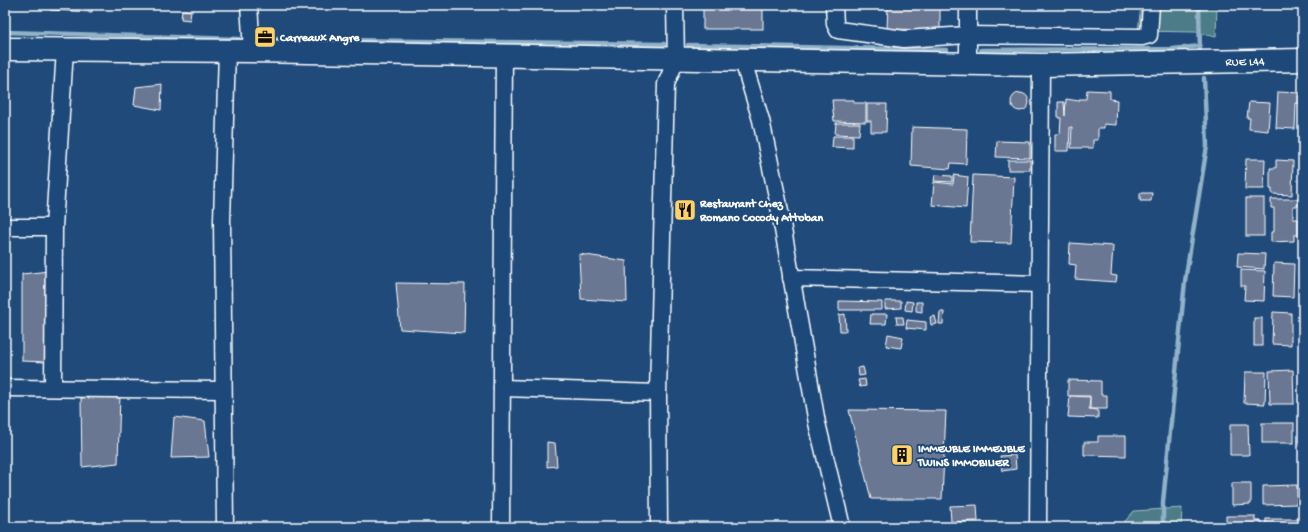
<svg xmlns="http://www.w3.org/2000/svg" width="1308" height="532" font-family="'Gochi Hand',sans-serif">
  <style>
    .green { fill: #4c7c87; stroke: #a6bec3 }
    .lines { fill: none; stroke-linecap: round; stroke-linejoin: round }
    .stream { stroke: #91b2c8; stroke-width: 4.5 }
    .building { fill: #6b7792; stroke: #fff }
    .street-casing { stroke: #fff; stroke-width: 19 }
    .secondary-casing { stroke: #fff; stroke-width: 25 }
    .street { stroke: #1f4a7a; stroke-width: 16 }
    .secondary { stroke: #1f4a7a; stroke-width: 22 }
    .labels { text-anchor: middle; stroke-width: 4; stroke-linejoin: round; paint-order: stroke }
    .poi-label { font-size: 12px; font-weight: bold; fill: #fff; stroke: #1f4a7a; text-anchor: start }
    .street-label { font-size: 12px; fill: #fff; stroke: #1f4a7a }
  </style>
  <rect width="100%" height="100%" fill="#1f4a7a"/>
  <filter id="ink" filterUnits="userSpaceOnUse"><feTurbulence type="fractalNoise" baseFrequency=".025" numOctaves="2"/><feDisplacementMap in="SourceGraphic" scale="8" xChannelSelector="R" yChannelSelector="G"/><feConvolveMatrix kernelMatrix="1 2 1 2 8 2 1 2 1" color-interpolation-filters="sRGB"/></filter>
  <g filter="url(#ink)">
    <g class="green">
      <path d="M1141 5H1217L1216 37 1196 32 1138 31Z"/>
      <path d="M1182 508 1181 527H1120L1134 511Z"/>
    </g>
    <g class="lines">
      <g class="stream">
        <path d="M1199 5 1200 52"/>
        <path d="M5 32 239 39"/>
        <path d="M263 39 664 44"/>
        <path d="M688 45 947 50"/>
        <path d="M981 50 1173 49 1200 46"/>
        <path d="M1163 527V502L1185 281 1207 146 1204 78"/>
      </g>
    </g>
    <g class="building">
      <path d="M50 5H92V12L50 10Z"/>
      <rect x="703" y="5" width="60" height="24"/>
      <path d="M888 5H940V30L887 29Z"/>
      <path d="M182 10 191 11 190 20 181 19Z"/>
      <path d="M162 84 161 110 134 105 136 87Z"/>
      <path d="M1087 90 1110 91V99L1117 100 1116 125 1104 124V128H1098V140H1093V148H1071L1072 127H1070L1069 151H1055V134H1060L1061 118H1058V102H1064L1065 116 1066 99 1079 101V99H1086Z"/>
      <path d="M1278 92 1301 93V103H1296L1295 129 1276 128Z"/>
      <circle cx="1020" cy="102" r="9"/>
      <path d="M832 100H854V103H866V122L834 121Z"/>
      <path d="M1249 102 1270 103 1268 131 1249 129 1250 118H1247Z"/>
      <path d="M867 104H887L886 132H871V121H867Z"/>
      <path d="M836 123H860L859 135 835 134Z"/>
      <path d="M912 127 967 129 966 164 951 163 950 169 911 166Z"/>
      <path d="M833 136H853V148L832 147Z"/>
      <path d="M997 141 1030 142V158L996 157Z"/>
      <path d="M1246 159H1265L1264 189H1245Z"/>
      <rect x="1008" y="160" width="22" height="10"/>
      <path d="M1276 160 1293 161 1292 195 1272 194V189H1270V168H1276Z"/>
      <path d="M935 175 952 176V182L934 181Z"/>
      <path d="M954 175 968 177 966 208 932 205 934 182 953 184Z"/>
      <path d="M973 175 1014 177 1011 243 970 242Z"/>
      <path d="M1140 193H1152L1151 201H1140Z"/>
      <rect x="1246" y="198" width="18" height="38"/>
      <path d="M1271 199H1298V206H1293V219H1298V235H1294V241L1271 242V232H1274V208H1271Z"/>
      <path d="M1070 243 1113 246 1111 275 1117 276 1116 282 1075 279 1076 265 1069 264Z"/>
      <path d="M1238 253 1265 254 1264 269 1237 267Z"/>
      <path d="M579 254 626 261 627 302 581 299Z"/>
      <path d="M1274 263 1294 264 1293 297 1273 296Z"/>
      <path d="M1241 270 1265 271 1264 301 1244 300 1245 286H1241Z"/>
      <path d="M49 271 47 362 22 361V274Z"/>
      <path d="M396 283 465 284 464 333 400 329Z"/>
      <path d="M839 301 882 302V310H839Z"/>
      <path d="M885 301H901V308L885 309Z"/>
      <path d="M906 301 913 302 912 311 905 310Z"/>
      <path d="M916 302H922V312L916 311Z"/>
      <path d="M940 312H944L943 324H939Z"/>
      <path d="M1273 312 1291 313V345L1272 344Z"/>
      <path d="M845 314 846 331H840L839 315Z"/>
      <path d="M871 314H887L886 324H870Z"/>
      <path d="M935 316 937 324 931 325 930 317Z"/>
      <path d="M896 317H903L904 324H897Z"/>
      <rect x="1254" y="318" width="8" height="28"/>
      <path d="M907 320 926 322V330L906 328Z"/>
      <path d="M888 334 903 337 901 348 886 346Z"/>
      <path d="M863 367 865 375 859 376 858 368Z"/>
      <path d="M1293 370 1294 404H1270L1269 371Z"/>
      <path d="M1245 372H1266L1265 404 1244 403Z"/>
      <path d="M865 379 866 386 860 387 858 380Z"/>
      <path d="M1068 380 1101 381V395H1107V409H1090V396H1068Z"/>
      <path d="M120 394 118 463 82 467 81 398Z"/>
      <path d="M1070 396 1090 397 1089 409 1098 410V418L1068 417Z"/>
      <path d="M849 410 946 411 942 499H871Z"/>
      <path d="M174 417 205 421 209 457 171 458Z"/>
      <rect x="1262" y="423" width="32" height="20"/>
      <path d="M1230 424H1248L1249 455H1230Z"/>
      <path d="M1098 436H1126V456L1084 455V442H1098Z"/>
      <path d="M547 442 555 443 557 466 547 467Z"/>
      <path d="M1015 455 1016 469 1002 471 1000 456Z"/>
      <path d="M1232 483H1251V504L1232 505Z"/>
      <path d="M1297 485V504L1263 505V486Z"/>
      <path d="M977 505 978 521 951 522 950 506Z"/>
      <path d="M1226 516H1255V521H1261V527H1226Z"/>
      <rect x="1266" y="519" width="35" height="8"/>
    </g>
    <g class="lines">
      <g class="street-casing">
        <g id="street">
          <path d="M249 5 252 51"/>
          <path d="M834 5 835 24 838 30 904 39 968 35 1142 37 1149 35 1151 5"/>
          <path d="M968 5V64"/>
          <path d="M743 61 761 120 778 201 817 423 842 527"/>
          <path d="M5 227H54"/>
          <path d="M791 278 1039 284"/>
          <path d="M5 388 223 390"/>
          <path d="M53 388 54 227 65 49"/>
          <path d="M502 388 658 393"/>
          <path d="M225 527 222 220 227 51"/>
          <path d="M501 527 504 55"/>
          <path d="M659 527 658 393 666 84 676 60 675 5"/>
          <path d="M1038 527 1041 65"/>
        </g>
      </g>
      <g class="secondary-casing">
        <path id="secondary" d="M5 49 252 51 1041 65 1303 60"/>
      </g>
      <use href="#street" class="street"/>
      <use href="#secondary" class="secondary"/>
    </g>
  </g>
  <defs>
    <g id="office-square" transform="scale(1.15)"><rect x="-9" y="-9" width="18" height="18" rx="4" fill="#ffd166" stroke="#1f4a7a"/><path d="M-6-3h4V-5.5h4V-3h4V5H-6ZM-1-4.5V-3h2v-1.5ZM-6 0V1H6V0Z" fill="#111"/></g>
    <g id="restaurant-square" transform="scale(1.15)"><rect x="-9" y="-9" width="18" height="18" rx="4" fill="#ffd166" stroke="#1f4a7a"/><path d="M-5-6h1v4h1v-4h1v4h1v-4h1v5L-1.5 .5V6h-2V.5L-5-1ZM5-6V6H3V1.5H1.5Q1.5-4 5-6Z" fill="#111"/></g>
    <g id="building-square" transform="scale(1.15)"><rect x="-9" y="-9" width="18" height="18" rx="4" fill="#ffd166" stroke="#1f4a7a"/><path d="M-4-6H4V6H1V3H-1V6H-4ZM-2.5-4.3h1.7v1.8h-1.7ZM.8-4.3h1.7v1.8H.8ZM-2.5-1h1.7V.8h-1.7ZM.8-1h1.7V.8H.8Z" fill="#111"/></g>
  </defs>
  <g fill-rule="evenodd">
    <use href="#office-square" x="265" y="37"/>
    <use href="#restaurant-square" x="685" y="210"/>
    <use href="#building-square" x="902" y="455"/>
  </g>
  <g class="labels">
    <g class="poi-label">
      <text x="280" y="41">Carreaux Angre</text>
      <text x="700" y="207">Restaurant Chez<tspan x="700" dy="14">Romano Cocody Attoban</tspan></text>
      <text x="918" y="452">IMMEUBLE IMMEUBLE<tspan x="918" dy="14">TWINS IMMOBILIER</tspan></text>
    </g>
    <g class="street-label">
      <text transform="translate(1245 61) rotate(-1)" y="4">RUE L44</text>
    </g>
  </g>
  <rect width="1308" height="532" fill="none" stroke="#1f4a7a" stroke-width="20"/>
  <rect x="10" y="10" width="1288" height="512" fill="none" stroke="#fff" stroke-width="1.5" filter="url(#ink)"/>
</svg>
